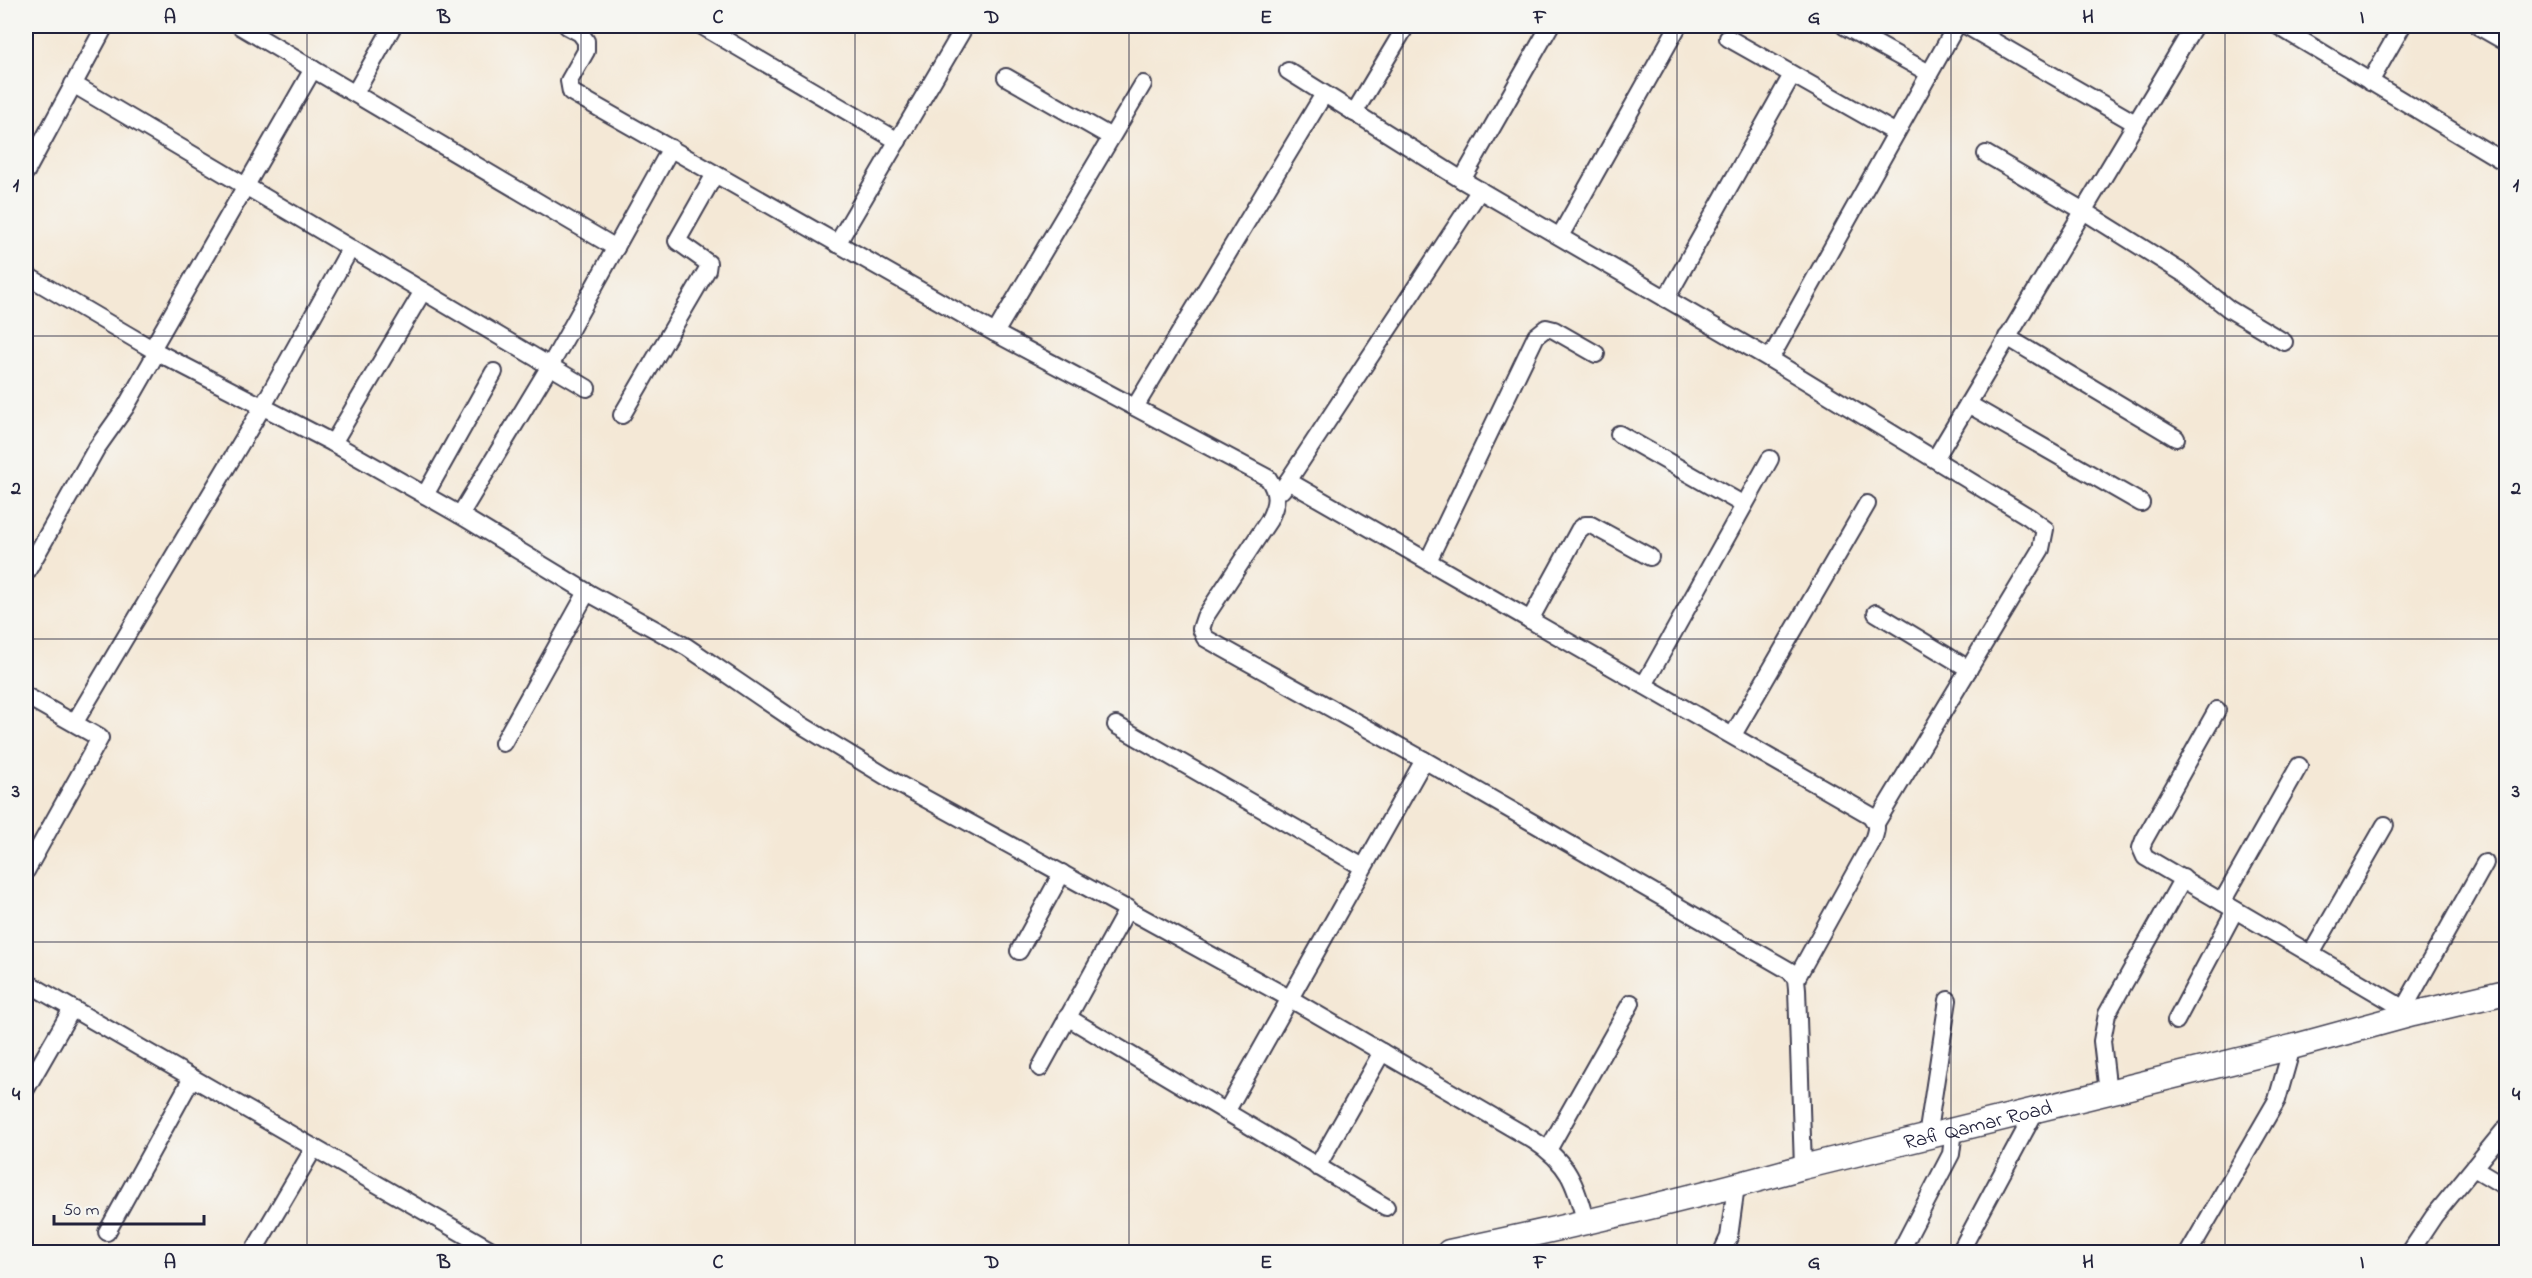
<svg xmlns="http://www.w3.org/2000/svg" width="2532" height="1278" font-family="'Indie Flower',sans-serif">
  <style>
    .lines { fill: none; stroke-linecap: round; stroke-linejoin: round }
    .street-casing { stroke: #424052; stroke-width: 20 }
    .secondary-casing { stroke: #424052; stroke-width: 27 }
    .street { stroke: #fff; stroke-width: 16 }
    .secondary { stroke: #fff; stroke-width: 24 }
    .grid { fill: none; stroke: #22223b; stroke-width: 1.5; stroke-opacity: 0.55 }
    .labels { text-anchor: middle; stroke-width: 4.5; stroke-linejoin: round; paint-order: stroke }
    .street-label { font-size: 21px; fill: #22223b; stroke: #f6f6f2 }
    .neatline { fill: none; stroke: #22223b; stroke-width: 2 }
    .grid-label { font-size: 20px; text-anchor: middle; font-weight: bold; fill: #22223b }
  </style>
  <rect width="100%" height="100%" fill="#f6f6f2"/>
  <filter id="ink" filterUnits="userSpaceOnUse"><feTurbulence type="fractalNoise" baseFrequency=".0167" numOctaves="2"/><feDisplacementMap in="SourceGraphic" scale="12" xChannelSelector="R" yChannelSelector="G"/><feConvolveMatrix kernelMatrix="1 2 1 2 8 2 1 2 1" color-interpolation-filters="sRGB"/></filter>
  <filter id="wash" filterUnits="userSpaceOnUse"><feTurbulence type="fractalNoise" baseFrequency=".008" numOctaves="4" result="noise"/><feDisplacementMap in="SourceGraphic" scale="24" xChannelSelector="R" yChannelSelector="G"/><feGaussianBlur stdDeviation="1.35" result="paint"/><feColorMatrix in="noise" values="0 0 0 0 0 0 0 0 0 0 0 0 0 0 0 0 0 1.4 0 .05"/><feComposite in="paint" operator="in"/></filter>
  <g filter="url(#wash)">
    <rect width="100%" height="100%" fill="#f4e8d6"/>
  </g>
  <g filter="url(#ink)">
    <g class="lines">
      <g class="street-casing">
        <g id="street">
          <path d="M240 26 616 248"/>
          <path d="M567 26 580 33 586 41V51L569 81 571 92 995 333 1268 478C1279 494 1277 504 1269 520L1205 617 1201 629 1205 638 1424 760 1790 971 1796 979 1797 989 1803 1167"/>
          <path d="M702 26 898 141"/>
          <path d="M1844 26 1929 73"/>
          <path d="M1967 26 2135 123"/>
          <path d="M2278 26 2506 163"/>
          <path d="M2478 26 2506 42"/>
          <path d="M1728 38 1896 133"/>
          <path d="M1288 71 1462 180 1770 359 2029 517 2045 529 2041 549 1876 823"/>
          <path d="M1006 77 1111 137"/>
          <path d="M2370 82 2402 26"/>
          <path d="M73 84 587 388"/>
          <path d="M355 93 393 26"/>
          <path d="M1354 113 1406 26"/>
          <path d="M1986 154 2082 210 2186 275 2229 309 2284 342"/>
          <path d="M26 172 105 26"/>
          <path d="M1462 180 1550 26"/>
          <path d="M1560 236 1678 26"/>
          <path d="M837 244 965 26"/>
          <path d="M26 275 157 352 333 443 460 515 587 592 687 647 800 724 895 782 1289 998 1533 1140C1569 1163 1575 1183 1586 1223"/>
          <path d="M1666 299 1792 75"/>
          <path d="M995 333 1143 84"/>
          <path d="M2007 337 2176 438"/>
          <path d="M152 349 313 69"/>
          <path d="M1770 359 1956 26"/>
          <path d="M1968 404 2141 503"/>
          <path d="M1135 407 1324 94"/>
          <path d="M622 415 707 270 708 263 677 241 715 174"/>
          <path d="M1619 434 1744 505"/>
          <path d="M333 443 423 291"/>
          <path d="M1935 459 2194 26"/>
          <path d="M1288 481 1870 815C1878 825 1877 829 1873 840L1796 979"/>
          <path d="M1282 490 1480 190"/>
          <path d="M425 495 494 372"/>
          <path d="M460 515 550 366 671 148"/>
          <path d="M1428 561 1536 336 1546 328 1554 330 1596 354"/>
          <path d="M26 573 96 449 125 408 157 352"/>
          <path d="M1876 613 1969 669"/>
          <path d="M1530 620 1579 530 1585 525H1591L1650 557"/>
          <path d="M1644 685 1770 459"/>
          <path d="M26 696 100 738 26 871"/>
          <path d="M2217 710 2144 840 2141 848 2145 857 2413 1014"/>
          <path d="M75 722 263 406 350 249"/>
          <path d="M1116 725 1363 867"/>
          <path d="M1733 735 1867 504"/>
          <path d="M503 743 587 592"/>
          <path d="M2222 902 2299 766"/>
          <path d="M1019 951 1062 873"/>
          <path d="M2311 954 2385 825"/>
          <path d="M26 982 495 1252"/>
          <path d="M2404 1008 2485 863"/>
          <path d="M1067 1017 1386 1207"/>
          <path d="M2176 1021 2235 910"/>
          <path d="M1040 1068 1128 908"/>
          <path d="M26 1089 72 1009"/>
          <path d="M2108 1093 2102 1041 2107 1014 2183 878"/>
          <path d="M1226 1112 1424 760"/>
          <path d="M1927 1137 1948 1000"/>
          <path d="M1548 1150 1631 1003"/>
          <path d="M1317 1167 1382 1052"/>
          <path d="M2474 1168 2506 1187"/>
          <path d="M107 1232 192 1078"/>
          <path d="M253 1252 314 1148"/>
          <path d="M1722 1252 1729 1237 1736 1186"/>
          <path d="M1900 1252 1951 1154 1954 1130"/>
          <path d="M1960 1252 2036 1110"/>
          <path d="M2189 1252 2277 1100 2292 1047"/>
          <path d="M2410 1252 2434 1216 2506 1128"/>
        </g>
      </g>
      <g class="secondary-casing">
        <g id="secondary">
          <path id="s1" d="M1449 1252C1568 1227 1686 1200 1803 1167L2292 1047 2413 1014 2506 992"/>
        </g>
      </g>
      <use href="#street" class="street"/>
      <use href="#secondary" class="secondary"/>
    </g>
  </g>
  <path class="grid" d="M307 26V1252M581 26V1252M855 26V1252M1129 26V1252M1403 26V1252M1677 26V1252M1951 26V1252M2225 26V1252M26 336H2506M26 639H2506M26 942H2506"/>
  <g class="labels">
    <g class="street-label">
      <text dy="7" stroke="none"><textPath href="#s1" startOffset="544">Rafi Qamar Road</textPath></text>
    </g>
  </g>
  <rect width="2532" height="1278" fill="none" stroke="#f6f6f2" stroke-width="66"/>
  <path d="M54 1215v9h150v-9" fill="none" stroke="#22223b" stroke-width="3"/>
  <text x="63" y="1215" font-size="18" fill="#22223b" stroke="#f6f6f2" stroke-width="4.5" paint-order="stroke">50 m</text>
  <rect x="33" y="33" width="2466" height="1212" class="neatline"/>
  <g class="grid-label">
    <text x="170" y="23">A</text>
    <text x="444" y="23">B</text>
    <text x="718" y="23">C</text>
    <text x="992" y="23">D</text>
    <text x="1266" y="23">E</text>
    <text x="1540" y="23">F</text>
    <text x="1814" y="23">G</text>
    <text x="2088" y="23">H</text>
    <text x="2362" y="23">I</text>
    <text x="16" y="191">1</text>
    <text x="2516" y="191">1</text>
    <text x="16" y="494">2</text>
    <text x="2516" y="494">2</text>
    <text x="16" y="797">3</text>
    <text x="2516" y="797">3</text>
    <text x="16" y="1100">4</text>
    <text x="2516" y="1100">4</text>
    <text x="170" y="1268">A</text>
    <text x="444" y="1268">B</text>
    <text x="718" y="1268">C</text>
    <text x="992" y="1268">D</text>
    <text x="1266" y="1268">E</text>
    <text x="1540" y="1268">F</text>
    <text x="1814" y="1268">G</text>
    <text x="2088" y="1268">H</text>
    <text x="2362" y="1268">I</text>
  </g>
</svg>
